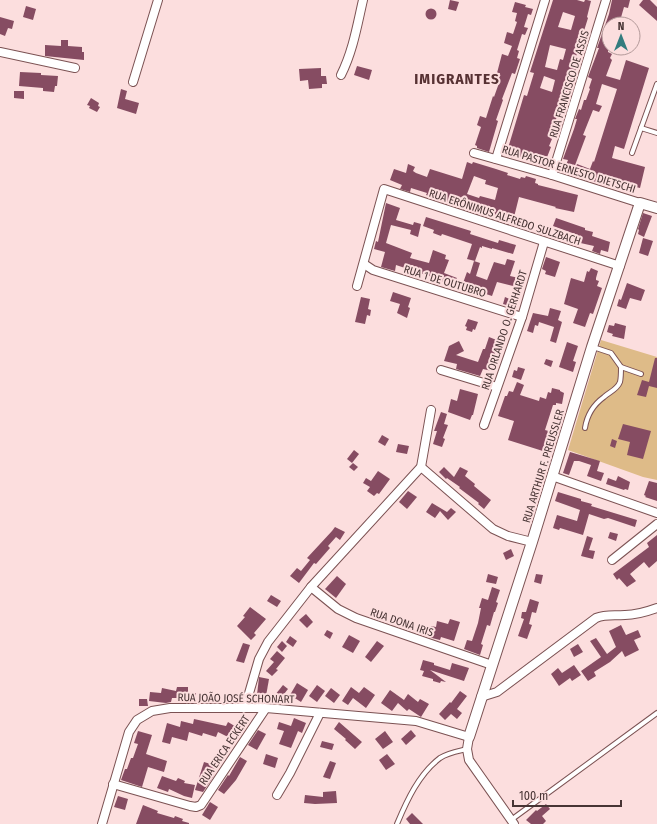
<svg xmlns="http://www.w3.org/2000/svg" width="657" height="824" font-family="'Fira Sans Condensed',sans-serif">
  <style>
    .green { fill: #debb88 }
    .building { fill: #864c62; fill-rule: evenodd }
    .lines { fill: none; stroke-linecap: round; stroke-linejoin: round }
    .service-casing { stroke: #7b5253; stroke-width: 6 }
    .minor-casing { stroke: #7b5253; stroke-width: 10 }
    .tertiary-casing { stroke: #7b5253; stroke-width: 12 }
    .service { stroke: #fff; stroke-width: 4 }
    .minor { stroke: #fff; stroke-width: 8 }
    .tertiary { stroke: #fff; stroke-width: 10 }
    .labels { text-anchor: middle; stroke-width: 4; stroke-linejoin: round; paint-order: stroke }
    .street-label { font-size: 11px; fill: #473434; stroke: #fcdede }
    .district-label { font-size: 15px; font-weight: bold; letter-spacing: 1px; fill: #573133; stroke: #fcdede }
  </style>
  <rect width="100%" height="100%" fill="#fcdede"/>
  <path class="green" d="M601 340 657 357V480L643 477 568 450Z"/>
  <g class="building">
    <path d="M450 0 459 2 456 11 448 9Z"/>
    <path d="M553 0H577L584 2 585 0H587L591 1 587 17 588 18 574 63 578 64 573 80H572L570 85H569L560 113H558L550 138 552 139 549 146 551 147 544 165H542V166L526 159 514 155 513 158 506 155 524 95 527 96 534 73 530 72ZM563 12 575 16 571 30 558 27ZM550 45 566 49 563 60 560 59 557 70 545 67ZM544 76 555 80 552 92 540 88Z"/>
    <path d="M612 0H630L628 8 624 7 620 21 617 20 615 24H609L608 52 612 54 610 58 612 60 606 76 620 80 626 60 649 68 624 149 615 146 612 158 645 167 640 188 598 177 596 182 573 174 577 164 590 169 593 161 594 162 617 89 602 84 596 104 602 106 599 112 593 110 583 135 586 136 574 168 566 165 568 160 563 159 574 129 577 119H575L579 109 581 110 584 100H586L590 89 589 88 592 79 588 77 599 48H597L609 14Z"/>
    <path d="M643 0H650L657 7V21L639 5Z"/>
    <path d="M515 2 526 5 525 7 533 9 531 15 528 14 524 27 528 28 525 35 522 34 517 50 519 51 517 58 520 59 515 74 512 73 502 99 503 100 496 120 498 121 489 152 477 148V146L475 145 481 127 477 125 480 116 486 118 493 96 494 97 499 83 497 82 500 73H497L502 54 508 56 512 46 504 43 507 32 513 34 517 22 515 21 517 13 512 12Z"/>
    <path d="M26 6 36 9 33 20 23 17Z"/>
    <circle cx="431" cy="14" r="5.5"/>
    <path d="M0 17 14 21 12 29 8 28 5 36 0 34Z"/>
    <path d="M61 40H68V46L82 47V52H84V60L45 56V45L61 46Z"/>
    <path d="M357 66 372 70 369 80 354 75Z"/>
    <path d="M321 68V76H326L327 84H322V88L309 89 308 80 300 81 299 69Z"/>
    <path d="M20 72 41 73V75L58 76 57 86H55L54 92 43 91V88L19 86Z"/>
    <path d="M121 89 127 91 125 99 139 103 136 114 117 108Z"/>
    <path d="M14 91H24V99L14 98Z"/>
    <path d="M91 98 99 103 98 106 100 107 97 112 89 108 90 106 87 105Z"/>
    <path d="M467 162 472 164 473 162 496 169 508 173 507 175 520 179 521 177 525 178 526 176 536 179 535 183 538 184V185L578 195 574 212 555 208 556 207 519 197 513 221 493 215 494 213 477 208V207L464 202 462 207 426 195 427 193 411 188 410 192 400 189 402 185 390 180 394 169 406 173 408 164 415 167 413 171 416 173 427 177 430 169 462 179ZM474 176 485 180H486L485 184 498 188 495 200 480 196 479 198 467 194Z"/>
    <path d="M386 203 400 208 396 220 413 225 414 222 421 224 418 237 410 234 411 230 391 225 386 243 412 253 410 258 429 263 433 250 446 255 445 259 449 260 444 273 457 278 455 284 452 283V285L441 281 440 284 433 282 435 278 396 265 395 271 381 267 385 252 374 249 376 241 378 242Z"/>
    <path d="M643 213 652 216 644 237 638 234 639 230 638 229Z"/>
    <path d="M426 217 471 231 470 234 498 243 499 240 516 245 513 254 492 248V249L482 246V248L480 247 475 261 467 259 472 244 442 234 441 236 433 233 434 230 423 226Z"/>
    <path d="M556 218 585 228V230L593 232 592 236 610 242 608 252 601 250 600 254 592 251 594 246 576 242 578 235 553 226Z"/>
    <path d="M643 238 653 241 648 256 639 253Z"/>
    <path d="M546 257 560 262 555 277 545 274 546 271 542 269Z"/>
    <path d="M507 259 515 261 510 276 519 278 517 287 497 282 492 296 483 293 482 295 471 292 473 286 463 283 467 272 470 274 474 261 480 263 476 276 487 280 494 262 505 265Z"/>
    <path d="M591 268 598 271 596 278V280L599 281 597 286 602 288 593 314 590 313 585 327 573 323 578 309 564 304 571 278 584 282 587 271 589 272Z"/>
    <path d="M627 283 645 290 641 301 630 298 626 309 617 306 619 299 621 300Z"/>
    <path d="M393 292 411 298 408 307 410 308 407 318 397 313 400 304 390 301Z"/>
    <path d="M361 297 370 299 368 309 371 310 370 316 367 315 365 324 355 322Z"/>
    <path d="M505 297 512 300 510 306 503 304Z"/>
    <path d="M550 308 561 311 558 320 562 322 556 343 550 341 554 327 539 322 538 326 535 325 533 333 527 331 533 313 548 316Z"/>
    <path d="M468 319 478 322 475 330 473 329 472 332 466 330 467 327 465 326Z"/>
    <path d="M615 323 626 326 624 339 612 336 613 334 607 332 609 325 614 326Z"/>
    <path d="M489 337 499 341 494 356 496 357 492 371 483 369 480 376 456 369 457 364 444 361 449 346 459 341 464 351 456 355 478 362 483 349H485Z"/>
    <path d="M567 342 578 346 573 361 576 362 573 372 559 367Z"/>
    <path d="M655 358H657V388L649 386 646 397 637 395 642 380 649 382Z"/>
    <path d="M546 359 553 361 551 367 544 364Z"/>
    <path d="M518 367 525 369 521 380 512 377 514 370 517 371Z"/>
    <path d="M517 382 524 385 520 395 539 401 540 397 546 399 548 392 551 393 552 388 560 390V391L564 393 562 404 556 403V405H553L545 430 552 432 546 452 508 440 514 421 498 416 505 396H507L509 391 513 392Z"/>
    <path d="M460 389 478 394 473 415H472L470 420 448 412 451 399 457 401Z"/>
    <path d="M441 412 447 414 444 424 448 425 443 438 445 439 442 447 433 444 437 431H434Z"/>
    <path d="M623 424 651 431 643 459 627 455 630 442 618 439Z"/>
    <path d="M382 435 389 439 385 446 378 442Z"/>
    <path d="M612 439 617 441 615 448 610 446Z"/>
    <path d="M398 444 409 446 407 454 396 452Z"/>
    <path d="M354 450 359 454 352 463 347 459Z"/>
    <path d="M570 452 600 461 597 471 604 473 601 481 587 476 591 465 579 461H574L569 475 563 473Z"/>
    <path d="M353 463 358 467 354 471 349 467Z"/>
    <path d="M444 467 454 477 460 467 468 471 465 476 475 484 474 486 491 500 484 509 478 504 479 503 459 488 460 487 447 478 446 479 439 472Z"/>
    <path d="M378 471 390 479 379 494 377 493 374 496 367 491 370 487 363 483 366 478 371 481Z"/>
    <path d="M618 476 630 482 628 490 625 489 624 490 606 484 608 478 616 481Z"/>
    <path d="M649 481 657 483V501L645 497 646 496 644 495Z"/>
    <path d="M408 491 417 497 407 509 399 502Z"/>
    <path d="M558 492 581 499V501L592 504 591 506 637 520 635 527 608 518 604 519 589 514 583 535 560 528 559 530 553 528 557 515 577 521 580 510 555 501Z"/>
    <path d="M432 503 447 512 451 508 456 512 448 520 440 511 435 518 426 512Z"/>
    <path d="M335 527 345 532 340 540 336 537 328 546 330 548 316 564 314 563 299 583 290 576 297 568 301 571 310 560 307 558 332 531Z"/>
    <path d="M610 532 618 534 616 541 608 538Z"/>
    <path d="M657 535V561L649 568 644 562 630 574 636 581 627 587 619 578 617 580 613 574 649 547 647 543Z"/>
    <path d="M587 536 593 538 589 550 595 551 593 559 581 556Z"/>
    <path d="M511 549 514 556 506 560 503 553Z"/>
    <path d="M488 574 498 577 496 584 486 582Z"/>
    <path d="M536 574 543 575 541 584 534 582Z"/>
    <path d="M337 576 346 584 336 598 325 589Z"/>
    <path d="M492 587 500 590 496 602 498 603 495 612H494L490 626 487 625 481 644 483 645 480 655 464 649 467 640 472 641 478 623 481 608H479L482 598 488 600Z"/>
    <path d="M271 595 281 601 277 607 267 601Z"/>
    <path d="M530 599 539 602 536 613 532 612 529 624 532 625 527 639 518 636 524 619 521 618 522 612H526Z"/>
    <path d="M250 607 266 619 254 633 256 635 251 640 237 626 245 617 243 616Z"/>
    <path d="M306 614 313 622 307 628 299 620Z"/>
    <path d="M450 619 460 622 454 641 441 637 440 640 428 637 431 626 436 627 437 621 448 624Z"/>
    <path d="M621 625 626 635 638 630 641 637 634 640 639 650 625 657 622 651 610 662 594 672 596 676 588 681 581 671 601 657 590 641 596 638 607 654 616 647 609 631Z"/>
    <path d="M327 630 333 633 330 639 324 635Z"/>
    <path d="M349 635 360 641 353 653 342 647Z"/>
    <path d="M290 636 297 641 293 647 286 642Z"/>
    <path d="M282 641 287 646 282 652 277 647Z"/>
    <path d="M377 641 384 646 371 662 365 657Z"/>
    <path d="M243 643 250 645 244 663 236 661Z"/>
    <path d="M578 644 583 652 574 657 570 649Z"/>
    <path d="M277 651 285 658 276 669 278 670 272 676 266 671 274 662 270 659Z"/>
    <path d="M423 660 434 663V665L450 670 452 663 469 668 464 681 430 670 446 682 441 681 440 683 433 681V679L422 676 424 671 420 670Z"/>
    <path d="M574 665 581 675 572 681 570 678 559 686 551 674 558 668 562 673Z"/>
    <path d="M259 677 269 679 266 696 257 695Z"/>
    <path d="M297 683 308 690 301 702 290 695Z"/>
    <path d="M283 685 288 689 280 699 275 695Z"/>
    <path d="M317 685 325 691 317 702 309 696Z"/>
    <path d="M177 687H188V698H172L171 702 166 703 149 701 150 692 161 693 162 688 176 691Z"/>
    <path d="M351 687 359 693 364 687 375 695 366 708 353 698 348 705 342 701Z"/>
    <path d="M331 688 340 695 334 703 325 696Z"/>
    <path d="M390 690 404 700 408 694 418 702 420 699 429 704 421 717 409 709 407 711 398 703 392 711 381 703Z"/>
    <path d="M460 691 467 696 457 709 462 713 457 719 451 714 445 720 439 714 450 702 451 703Z"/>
    <rect x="189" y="693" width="7" height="7"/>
    <path d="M139 699H147L148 706H139Z"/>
    <path d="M294 718 306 723 302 733 298 731 291 748 279 744 284 731 277 729 279 722 291 726Z"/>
    <path d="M194 719 226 726 228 722 238 728 232 737 229 735 228 737 218 732 216 737 203 733 202 736 189 732 187 741 172 737 170 744 162 742 167 723 180 727 181 721 193 724Z"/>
    <path d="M339 722 362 742 355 749 345 740 346 739 334 729Z"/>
    <path d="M258 730 266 734 257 750 248 745Z"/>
    <path d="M411 730 416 736 406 745 401 739Z"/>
    <path d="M138 731 152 735 146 754 167 761 164 772 148 767 142 787 121 780 125 769H127L131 758H133L138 744 134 743Z"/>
    <path d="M385 731 393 742 383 749 375 739Z"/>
    <path d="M322 741 334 744 332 750 320 747Z"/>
    <path d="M266 754 278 758 275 768 263 764Z"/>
    <path d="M387 754 395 764 386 770 379 760Z"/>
    <path d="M240 757 247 761 236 780 224 794 218 790 228 775 229 776Z"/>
    <path d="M330 761 336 763 330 779 323 777Z"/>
    <path d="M204 762 217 766 213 777 203 792 195 790Z"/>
    <path d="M162 776 176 781 178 778 185 781 184 783 195 785 192 798 184 796 169 789 168 792 157 788Z"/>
    <path d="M336 791 337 803 315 804 304 803 305 795 323 797V792Z"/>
    <path d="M118 796 128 799 125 810 114 807Z"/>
    <path d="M210 802 218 807 210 820 202 815Z"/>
    <path d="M546 804 550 809 542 816 546 821 543 824H531L526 820 536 810 537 811Z"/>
    <path d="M143 805 158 811 157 813 174 818 175 816 183 819 182 821 189 823V824H136Z"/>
    <path d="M412 813 423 824H410L406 819Z"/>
  </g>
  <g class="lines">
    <g class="service-casing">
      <g id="service">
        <path d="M641 128 657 133"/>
        <path d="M632 153 657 84"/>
        <path d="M621 367 641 374"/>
        <path d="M585 428C587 415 593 405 604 397 609 392 617 390 620 382 621 378 621 372 621 367L611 353 593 347"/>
        <path d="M511 820 657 713"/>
        <path d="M397 824C407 800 419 774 440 758 447 753 459 751 467 749"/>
      </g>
    </g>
    <g class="minor-casing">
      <g id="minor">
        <path d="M0 52 75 68"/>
        <path d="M341 75C353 51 357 26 363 0"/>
        <path d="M133 82 158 0"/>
        <path d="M474 153 552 175 640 203"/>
        <path d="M496 159 545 0"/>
        <path d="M552 175 606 0"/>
        <path d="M364 264 373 270 522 317"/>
        <path d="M357 286 384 189 620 266"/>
        <path d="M441 370 497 387"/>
        <path d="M484 425 522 317 544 242"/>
        <path d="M421 467 493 529 508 536 532 542"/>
        <path d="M552 476 657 513"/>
        <path d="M612 560 657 524"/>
        <path d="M311 587 338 609 356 618 492 665"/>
        <path d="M481 697 497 692 596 618C606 614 614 616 625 615 636 615 646 612 657 608"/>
        <path d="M245 707 259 659 268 642 311 587 421 467 431 410"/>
        <path d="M113 784 190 806 196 807 201 805 266 708"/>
        <path d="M277 795 290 773 320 713"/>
        <path d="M102 824 129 732 137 720 152 711 170 708H266L416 721 469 737 467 749 469 760 514 824"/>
      </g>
    </g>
    <g class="tertiary-casing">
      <path id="tertiary" d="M469 737 532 542 592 347 640 203 657 208"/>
    </g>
    <use href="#service" class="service"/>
    <use href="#minor" class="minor"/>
    <use href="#tertiary" class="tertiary"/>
  </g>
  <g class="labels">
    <g class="street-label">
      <text transform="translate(569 84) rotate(-73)" y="4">RUA FRANCISCO DE ASSIS</text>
      <text transform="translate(569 169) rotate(17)" y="4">RUA PASTOR ERNESTO DIETSCHI</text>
      <text transform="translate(505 217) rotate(18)" y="4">RUA ERÔNIMUS ALFREDO SULZBACH</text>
      <text transform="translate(445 281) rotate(17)" y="4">RUA 1 DE OUTUBRO</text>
      <text transform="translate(504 330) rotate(-72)" y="4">RUA ORLANDO O. GERHARDT</text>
      <text transform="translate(543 466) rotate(-73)" y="4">RUA ARTHUR F. PREUSSLER</text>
      <text transform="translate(402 622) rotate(19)" y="4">RUA DONA IRIS</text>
      <text transform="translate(236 698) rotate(1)" y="4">RUA JOÃO JOSÉ SCHONART</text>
      <text transform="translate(224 750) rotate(-56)" y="4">RUA ERICA ECKERT</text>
    </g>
    <g class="district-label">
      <text x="457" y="84">IMIGRANTES</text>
    </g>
  </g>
  <g transform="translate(621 36)"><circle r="19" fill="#fcdede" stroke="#b49a9a"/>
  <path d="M0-3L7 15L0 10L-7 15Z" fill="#337c7e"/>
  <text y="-6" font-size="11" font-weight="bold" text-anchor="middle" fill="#473434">N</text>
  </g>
  <path d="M513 800v6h108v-6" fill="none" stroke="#473434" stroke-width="2"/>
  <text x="519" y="800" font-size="12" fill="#473434" stroke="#fcdede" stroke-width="3" paint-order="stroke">100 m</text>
</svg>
